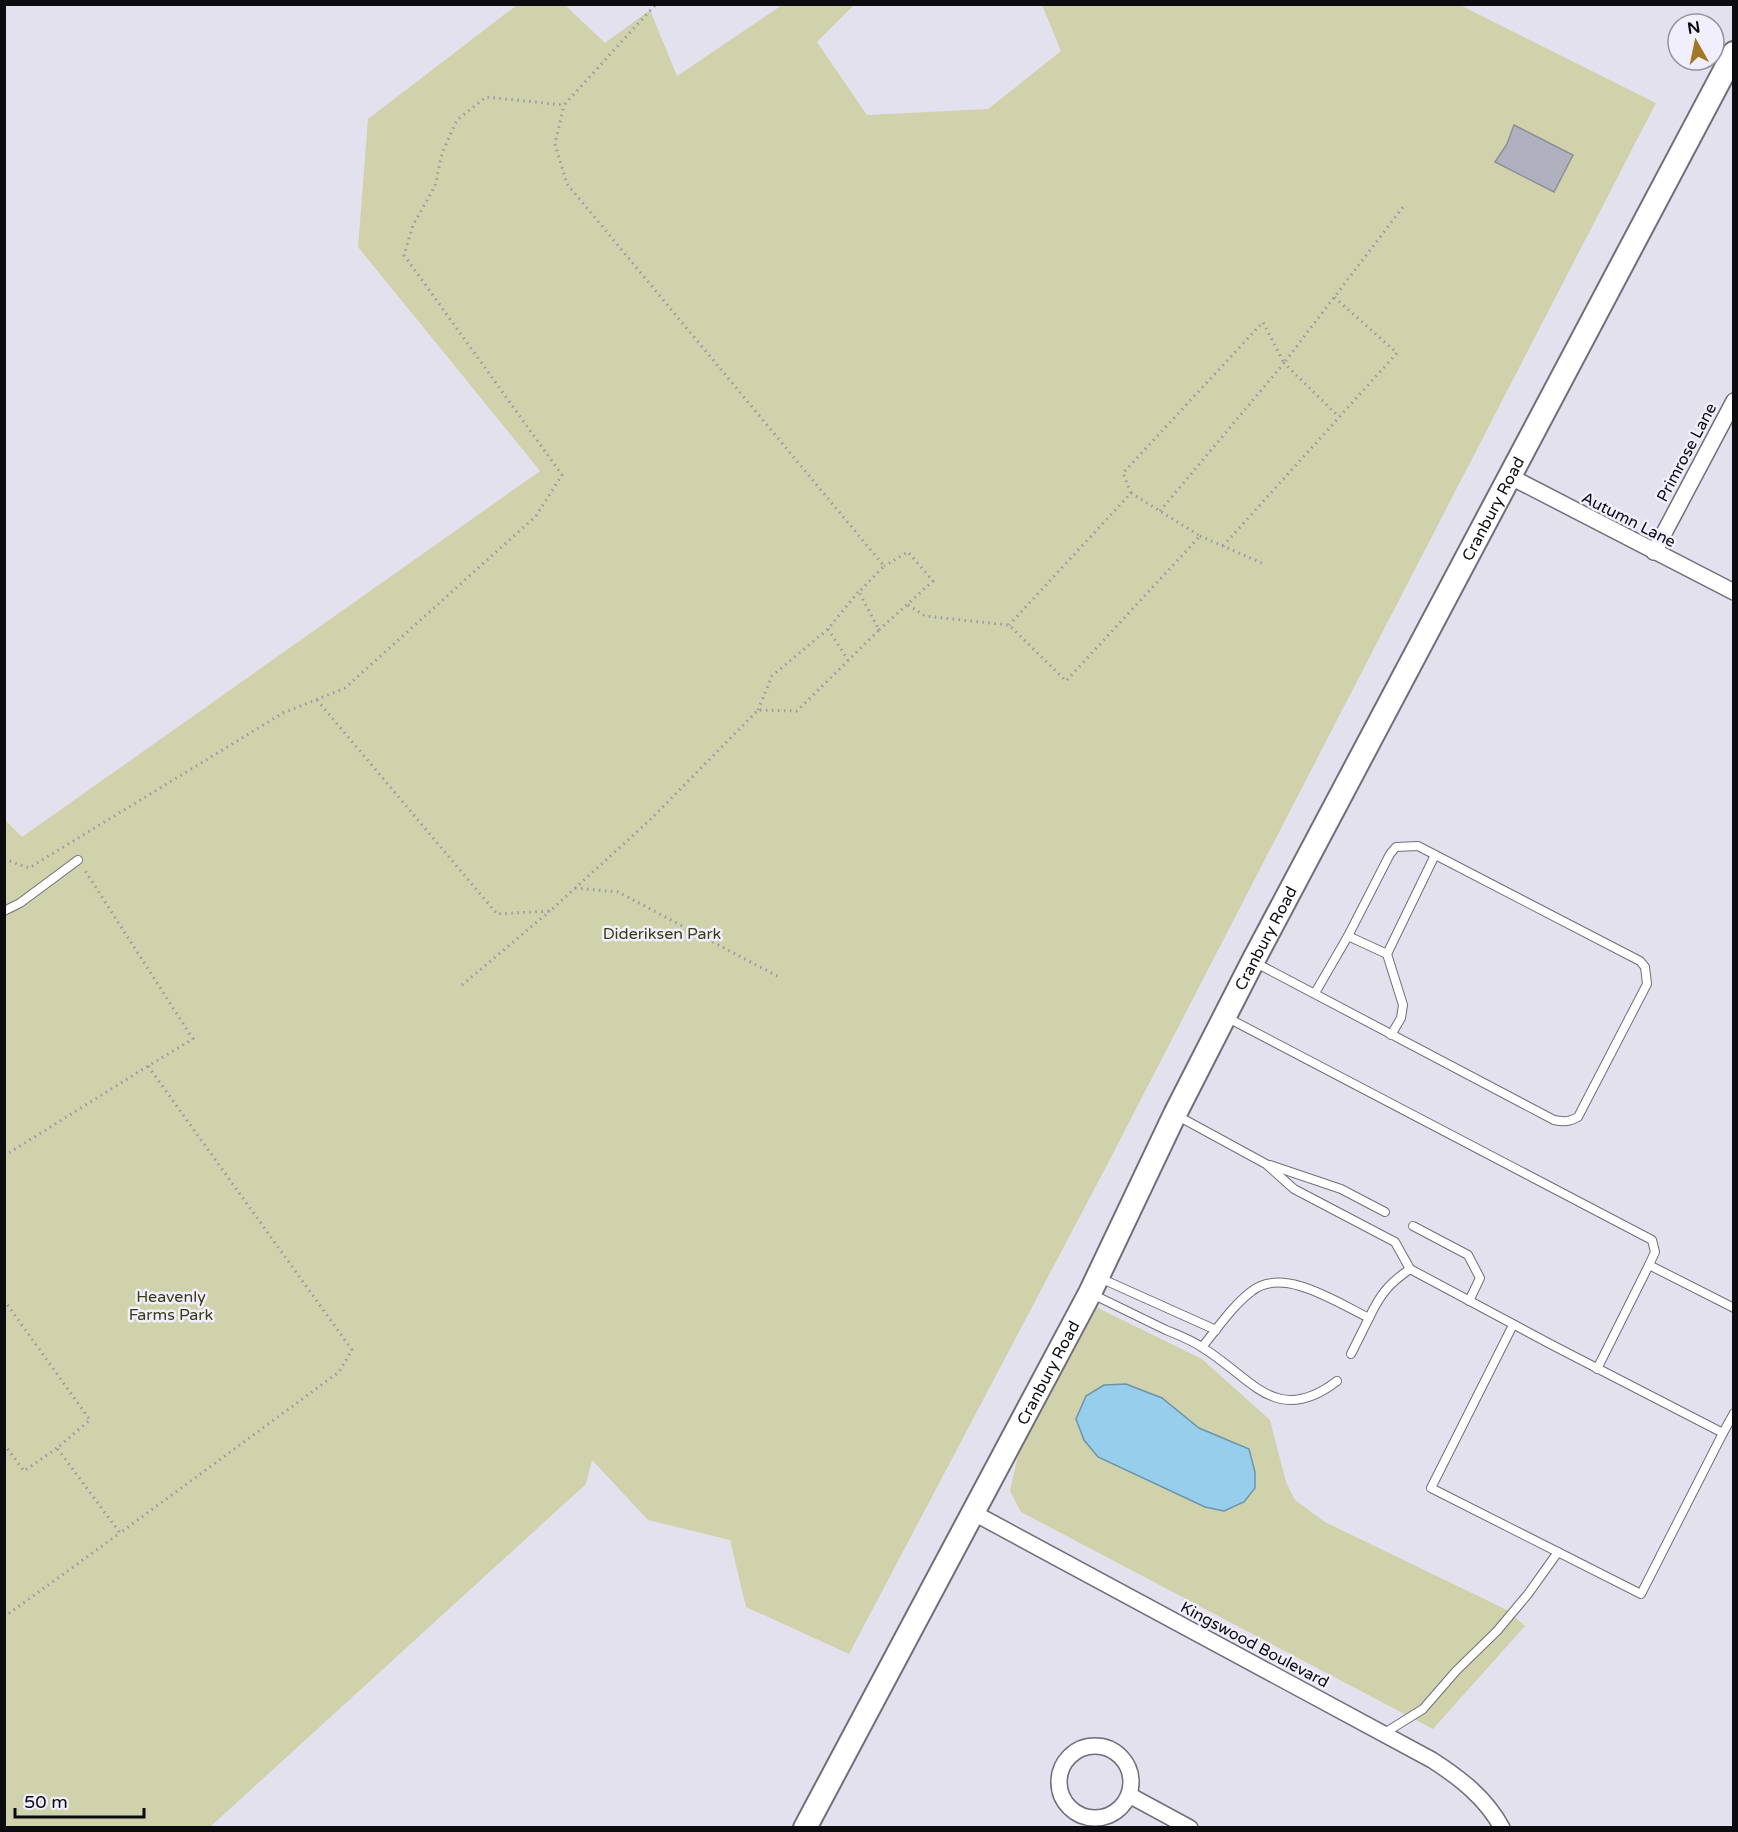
<svg xmlns="http://www.w3.org/2000/svg" width="1738" height="1832" font-family="'Varela Round',sans-serif">
  <style>
    .green { fill: #d0d2ac }
    .water { fill: #96ceec; stroke: #6d94aa; stroke-width: 1.5 }
    .building { fill: #b1b0be; stroke: #8e8d9a; stroke-width: 1.5 }
    .lines { fill: none; stroke-linecap: round; stroke-linejoin: round }
    .lane-casing { stroke: #716e7a; stroke-width: 10 }
    .street-casing { stroke: #716e7a; stroke-width: 18 }
    .secondary-casing { stroke: #716e7a; stroke-width: 26 }
    .path { stroke: #9b99a4; stroke-width: 3; stroke-dasharray: 1.5 4.5; stroke-linecap: butt }
    .lane { stroke: #fff; stroke-width: 8 }
    .street { stroke: #fff; stroke-width: 15 }
    .secondary { stroke: #fff; stroke-width: 22 }
    .labels { text-anchor: middle; stroke-width: 5; stroke-linejoin: round; paint-order: stroke }
    .street-label { font-size: 16px; fill: #0c0b10; stroke: #f1eefd }
    .park-label { font-size: 16px; fill: #3a3b11; stroke: #f1eefd }
  </style>
  <rect width="100%" height="100%" fill="#e4e1ef"/>
  <g class="green">
    <path d="M517 5H565L605 43 650 10 677 76 782 5H854L817 42 867 115 988 109 1061 51 1042 5H1460L1656 103 1107 1165 849 1654 746 1607 730 1540 648 1520 592 1460 586 1484 210 1827H5L4 819 22 837 540 471 358 247 368 119Z"/>
    <path d="M1096 1307 1202 1359 1270 1420 1286 1482 1295 1500 1325 1522 1507 1610 1525 1626 1433 1729 1021 1512 1010 1491 1019 1451Z"/>
  </g>
  <path class="water" d="M1126 1384 1162 1398 1199 1428 1249 1449 1255 1472V1488L1244 1502 1224 1511 1205 1507 1098 1457 1084 1440 1076 1419 1086 1396 1104 1385Z"/>
  <path class="building" d="M1514 125 1573 155 1554 192 1495 162 1507 144Z"/>
  <g class="lines">
    <g class="lane-casing">
      <g id="lane">
        <path d="M4 911 20 903 78 860"/>
        <path d="M1348 936 1387 954 1435 855"/>
        <path d="M1387 954 1403 1005 1401 1018 1391 1035"/>
        <path d="M1256 963 1554 1120C1564 1122 1569 1122 1578 1117L1647 984 1645 967 1640 961 1418 846 1396 847 1390 854 1348 936 1315 993"/>
        <path d="M1226 1017 1652 1240 1655 1252 1649 1265"/>
        <path d="M1176 1115 1266 1164 1294 1189 1395 1242 1410 1269"/>
        <path d="M1270 1165 1341 1189 1385 1212"/>
        <path d="M1413 1226 1468 1255 1480 1278 1469 1301"/>
        <path d="M1100 1278 1216 1330"/>
        <path d="M1092 1294C1117 1306 1141 1318 1166 1330 1178 1335 1192 1340 1203 1348 1251 1377 1276 1428 1337 1381"/>
        <path d="M1369 1318C1380 1295 1388 1284 1410 1269L1554 1346 1723 1433 1641 1594 1431 1488 1513 1325"/>
        <path d="M1202 1347C1218 1328 1232 1306 1252 1291 1283 1266 1338 1303 1369 1318L1351 1354"/>
        <path d="M1597 1369 1649 1265 1734 1308"/>
        <path d="M1723 1433 1734 1413"/>
        <path d="M1383 1734 1423 1709 1456 1671 1497 1631 1528 1594 1558 1552"/>
      </g>
    </g>
    <g class="street-casing">
      <g id="street">
        <path d="M1509 476 1734 592"/>
        <path d="M1654 552 1734 401"/>
        <path d="M974 1513 1432 1760C1460 1778 1486 1798 1502 1828"/>
        <circle cx="1095" cy="1782" r="36"/>
        <path d="M1129 1795 1190 1828"/>
      </g>
    </g>
    <g class="secondary-casing">
      <g id="secondary">
        <path id="s1" d="M805 1828 1090 1293 1175 1114 1253 961 1734 53"/>
      </g>
    </g>
    <g class="path">
      <path d="M1131 493 1123 473 1263 322 1284 363 1403 207"/>
      <path d="M1160 511 1284 363 1339 417"/>
      <path d="M1200 536 1262 563"/>
      <path d="M1223 546 1397 353 1334 297"/>
      <path d="M908 605 925 616 1009 625 1066 681 1200 536 1131 493 1009 625"/>
      <path d="M828 629 848 660"/>
      <path d="M879 630 933 581 908 552 884 566"/>
      <path d="M317 700 497 914 550 911 651 819 758 710 797 711 879 630 859 592 884 566 567 184 555 144 564 105"/>
      <path d="M758 710 772 676 828 629 858 592"/>
      <path d="M4 859 29 868 283 713 345 688 536 516 562 475 404 255 413 225 435 186 442 153 457 120 486 97 564 105 656 4"/>
      <path d="M575 888 618 892 781 978"/>
      <path d="M462 985 550 911"/>
      <path d="M4 1156 148 1066"/>
      <path d="M4 1300 90 1420 57 1448 120 1533 339 1372 352 1350 148 1066 193 1039 84 869"/>
      <path d="M4 1444 24 1471 57 1448"/>
      <path d="M4 1617 120 1533"/>
    </g>
    <use href="#lane" class="lane"/>
    <use href="#street" class="street"/>
    <use href="#secondary" class="secondary"/>
  </g>
  <g class="labels">
    <g class="street-label">
      <text transform="translate(1686 452) rotate(-62)" y="6">Primrose Lane</text>
      <text dy="6" stroke="none"><textPath href="#s1" startOffset="1488">Cranbury Road</textPath></text>
      <text transform="translate(1629 519) rotate(27)" y="6">Autumn Lane</text>
      <text dy="6" stroke="none"><textPath href="#s1" startOffset="1002">Cranbury Road</textPath></text>
      <text dy="6" stroke="none"><textPath href="#s1" startOffset="516">Cranbury Road</textPath></text>
      <text transform="translate(1255 1644) rotate(28)" y="6">Kingswood Boulevard</text>
    </g>
    <g class="park-label">
      <text x="662" y="939">Dideriksen Park</text>
      <text x="171" y="1302">Heavenly<tspan x="171" dy="18">Farms Park</tspan></text>
    </g>
  </g>
  <rect width="1738" height="1832" fill="none" stroke="#0c0b10" stroke-width="12"/>
  <g transform="translate(1696 42) rotate(351)"><circle r="28" fill="#f1eefd" stroke="#95939e" stroke-width="1.5"/>
  <path d="M0-4.5L10 22L0 15L-10 22Z" fill="#a37728"/>
  <text y="-9" font-size="16" font-weight="bold" text-anchor="middle" fill="#0c0b10">N</text>
  </g>
  <path d="M15 1808v9h129v-9" fill="none" stroke="#0c0b10" stroke-width="3"/>
  <text x="24" y="1808" font-size="18" fill="#0c0b10" stroke="#f1eefd" stroke-width="4.5" paint-order="stroke">50 m</text>
</svg>
